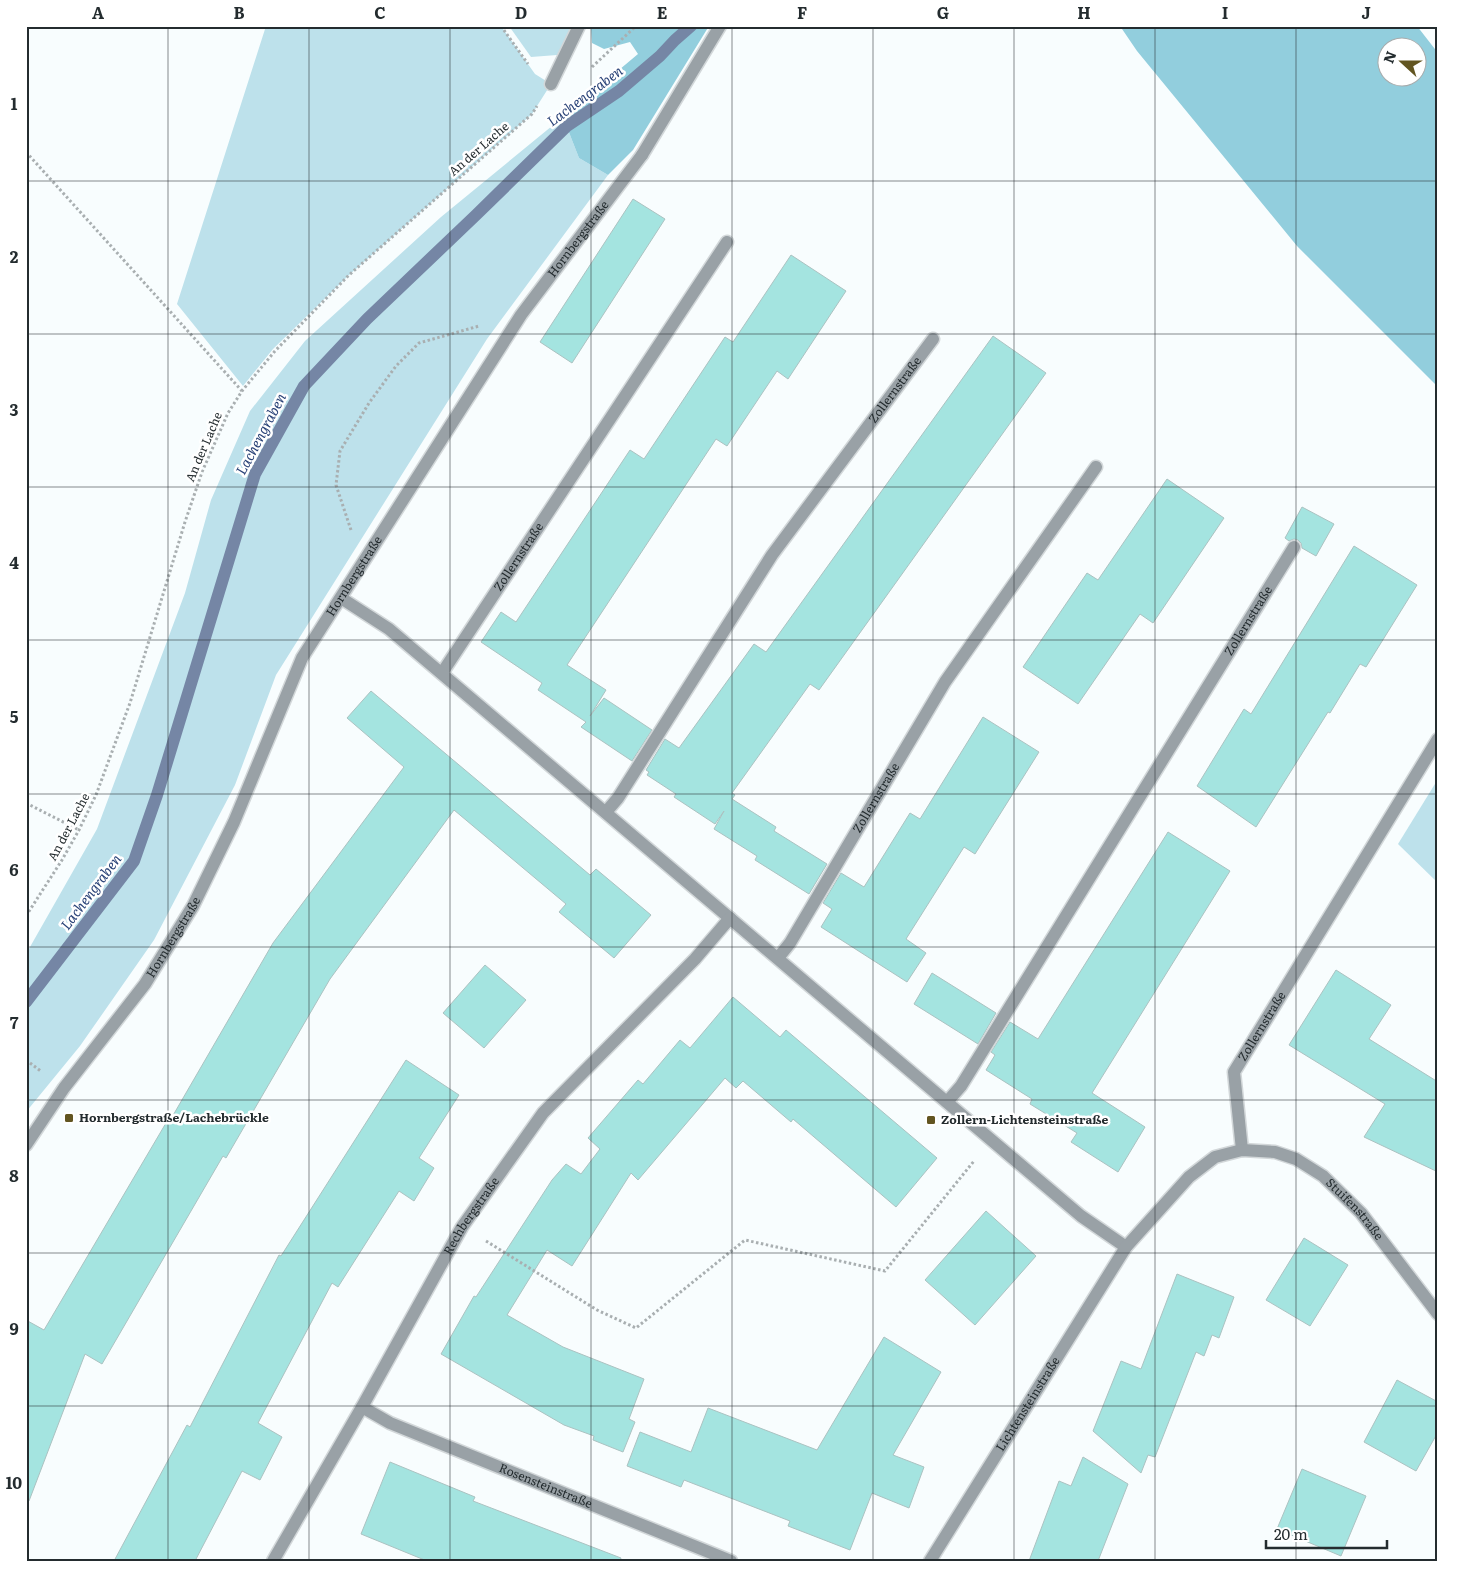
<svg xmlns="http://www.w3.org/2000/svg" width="1464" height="1587" font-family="Literata,serif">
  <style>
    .green { fill: #bde1eb }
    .forest { fill: #92cedd; fill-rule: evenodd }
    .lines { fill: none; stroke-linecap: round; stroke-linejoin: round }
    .stream { stroke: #7586a5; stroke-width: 12 }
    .building { fill: #a4e4e0; stroke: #abc2c1 }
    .service-casing { stroke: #d2d7d9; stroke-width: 15 }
    .minor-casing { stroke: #d2d7d9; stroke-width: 15 }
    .path { stroke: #a9afb1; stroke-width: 3; stroke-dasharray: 2.5 2.5; stroke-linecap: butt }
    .service { stroke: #99a1a6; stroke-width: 12 }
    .minor { stroke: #99a1a6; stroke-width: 12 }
    .grid { fill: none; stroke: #242c2f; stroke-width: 1; stroke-opacity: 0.55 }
    .poi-dot { fill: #625521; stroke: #fff; stroke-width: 2 }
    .labels { text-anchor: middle; stroke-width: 5; stroke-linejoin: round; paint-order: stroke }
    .street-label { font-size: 12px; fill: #242c2f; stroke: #fff }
    .poi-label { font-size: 12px; font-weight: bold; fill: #242c2f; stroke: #fff; text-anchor: start }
    .water-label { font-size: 14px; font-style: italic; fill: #294277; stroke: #fff }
    .neatline { fill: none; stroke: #242c2f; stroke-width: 2 }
    .grid-label { font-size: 16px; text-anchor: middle; font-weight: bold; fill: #242c2f }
  </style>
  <rect width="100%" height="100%" fill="#f8fdfe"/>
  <g class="green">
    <path d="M266 26H501L535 74 551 84 532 114 349 275 273 349 243 386 177 304Z"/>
    <path d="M509 26H576L557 55 531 57Z"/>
    <path d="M563 117 579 158 608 175 487 339 276 675 235 785 154 940 80 1046 26 1112V954L97 829 185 593 211 500 250 411 305 341 441 217Z"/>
    <path d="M1438 779V883L1398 844Z"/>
  </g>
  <g class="forest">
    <path d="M591 26H709L633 150 608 175 579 158 563 117 638 54 630 42 604 49 592 43Z"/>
    <path d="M1120 26H1417L1438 53V387L1297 246 1137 51ZM1386 48H1416V78H1386Z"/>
  </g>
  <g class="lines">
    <path class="stream" d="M26 1002 134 861 157 795 255 474 304 386 367 319 476 215 567 126 619 91 660 56 675 40 691 26"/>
  </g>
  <g class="building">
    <path d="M633 199 665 219 572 363 540 342Z"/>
    <path d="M791 255 846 291 788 379 777 371 727 446 716 439 567 665 606 690 590 716 604 698 652 730 632 761 581 727 586 722 538 690 542 683 481 642 501 612 516 622 630 450 644 459 725 337 733 342Z"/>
    <path d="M993 336 1046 373 819 690 810 684 732 793 735 795 732 799 776 827 774 831 827 864 809 894 755 860 757 856 714 829 724 811 715 824 674 797 676 794 647 775 649 772 646 770 665 739 679 748 754 644 766 652Z"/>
    <path d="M1167 479 1224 518 1153 623 1140 614 1078 704 1023 667 1087 573 1098 580Z"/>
    <path d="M1302 507 1334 524 1316 556 1302 548 1301 543 1298 540 1294 539 1289 541 1285 538Z"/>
    <path d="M1354 546 1417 585 1366 667 1360 664 1330 713 1328 712 1256 827 1197 786 1244 709 1251 714Z"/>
    <path d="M371 691 590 875 596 869 651 915 614 958 559 912 566 904 454 810 330 979 226 1158 223 1156 102 1364 85 1354 29 1501 26 1500V1320L44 1330 166 1123 168 1124 273 943 404 767 347 718Z"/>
    <path d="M983 717 1039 752 975 854 964 847 906 939 926 953 907 982 821 927 832 909 823 903 841 873 864 887 910 813 920 819Z"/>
    <path d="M1168 832 1230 871 1092 1093 1145 1127 1118 1172 1071 1142 1077 1133 1030 1104 1032 1099 986 1070 995 1055 991 1052 1010 1022 1038 1039Z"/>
    <path d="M485 965 526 1000 484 1048 443 1013Z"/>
    <path d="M1336 970 1391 1005 1369 1039 1438 1082V1172L1364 1137 1385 1104 1289 1045Z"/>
    <path d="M932 973 996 1013 978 1044 914 1004Z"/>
    <path d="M733 997 780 1037 786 1030 937 1158 896 1207 793 1119 791 1122 743 1081 736 1088 725 1078 638 1180 631 1173 572 1266 547 1250 507 1315 563 1347 644 1379 629 1419 635 1422 623 1452 593 1440 594 1436 564 1425 441 1354 474 1296 476 1297 552 1180 566 1164 581 1174 600 1149 588 1138 638 1080 643 1084 680 1040 690 1048Z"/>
    <path d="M406 1060 459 1095 419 1158 434 1168 414 1201 399 1191 338 1287 332 1283 258 1423 282 1437 260 1480 242 1471 195 1561H114L187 1425 190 1427 279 1255 281 1256Z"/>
    <path d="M986 1211 1036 1256 975 1325 925 1280Z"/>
    <path d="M1304 1238 1348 1265 1310 1326 1266 1300Z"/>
    <path d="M1177 1274 1234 1297 1219 1338 1212 1335 1204 1356 1196 1352 1155 1457 1148 1455 1141 1473 1093 1431 1121 1361 1141 1369Z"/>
    <path d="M884 1337 941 1372 893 1455 924 1467 909 1508 872 1493 850 1550 788 1526 790 1521 684 1480 681 1487 627 1466 640 1432 691 1452 708 1408 817 1450Z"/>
    <path d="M1397 1380 1438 1402V1432L1416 1471 1364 1442Z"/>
    <path d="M1083 1457 1128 1484 1098 1561H1029L1059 1481 1071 1486Z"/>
    <path d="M390 1462 475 1497 473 1501 621 1558 620 1561H427L361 1534Z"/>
    <path d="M1302 1469 1366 1496 1341 1556 1277 1529Z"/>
  </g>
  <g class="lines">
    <g class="service-casing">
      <g id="service">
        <path d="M551 84 579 26"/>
        <path d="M642 155 720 26"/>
        <path id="s1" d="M442 673 727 242"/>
        <path id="s2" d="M606 812 618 798 772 555 933 339"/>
        <path id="s3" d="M778 958 790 943 945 682 1096 467"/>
        <path id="s4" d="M947 1102 961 1086 1294 547"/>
        <path id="s5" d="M1242 1150 1234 1072 1438 739"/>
      </g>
    </g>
    <g class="minor-casing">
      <g id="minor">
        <path d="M341 598 389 629 1081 1216 1126 1247"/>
        <path id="s6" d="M26 1145 64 1088 145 984 193 906 234 822 302 658 521 315 642 155"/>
        <path id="s7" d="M362 1407 390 1423 731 1561"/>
        <path id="s8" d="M273 1561 362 1407 462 1227 543 1113 695 959 730 918"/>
        <path id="s9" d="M930 1561 1126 1247 1189 1177 1215 1157 1242 1150 1275 1152 1296 1159 1323 1176 1361 1213 1438 1314"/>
      </g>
    </g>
    <g class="path">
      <path d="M501 26 528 64"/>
      <path d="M592 67 636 26"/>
      <path d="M26 152 242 391"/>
      <path d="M351 530 336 485 340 451 369 403 396 366 419 343 479 326"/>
      <path d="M26 803 79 830"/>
      <path d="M26 916 62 860 79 830 96 795 130 703 185 522 202 472 228 413 242 391 275 351 349 275 532 114 537 106"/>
      <path d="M26 1060 42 1072"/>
      <path d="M486 1241 597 1310 636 1328 745 1240 885 1271 974 1161"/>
    </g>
    <use href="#service" class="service"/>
    <use href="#minor" class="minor"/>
  </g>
  <path class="grid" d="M168 26V1561M309 26V1561M450 26V1561M591 26V1561M732 26V1561M873 26V1561M1014 26V1561M1155 26V1561M1296 26V1561M26 181H1438M26 334H1438M26 487H1438M26 640H1438M26 794H1438M26 947H1438M26 1100H1438M26 1253H1438M26 1406H1438"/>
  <g class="poi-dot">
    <rect x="64" y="1113" width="10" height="10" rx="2.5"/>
    <rect x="926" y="1115" width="10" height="10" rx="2.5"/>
  </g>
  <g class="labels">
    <g class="street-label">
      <text transform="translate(479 149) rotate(-41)" y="4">An der Lache</text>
      <text dy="4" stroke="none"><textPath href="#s6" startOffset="1065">Hornbergstraße</textPath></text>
      <text dy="4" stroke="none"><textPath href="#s2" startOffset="512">Zollernstraße</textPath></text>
      <text transform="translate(204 447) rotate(-67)" y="4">An der Lache</text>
      <text dy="4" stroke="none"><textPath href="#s1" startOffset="139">Zollernstraße</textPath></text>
      <text dy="4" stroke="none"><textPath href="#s6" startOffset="660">Hornbergstraße</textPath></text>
      <text dy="4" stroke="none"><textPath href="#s4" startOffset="568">Zollernstraße</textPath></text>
      <text dy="4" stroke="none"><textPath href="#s3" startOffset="188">Zollernstraße</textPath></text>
      <text transform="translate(69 827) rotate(-62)" y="4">An der Lache</text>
      <text dy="4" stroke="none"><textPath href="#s6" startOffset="255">Hornbergstraße</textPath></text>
      <text dy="4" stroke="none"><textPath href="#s5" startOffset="132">Zollernstraße</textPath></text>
      <text dy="4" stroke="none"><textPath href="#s9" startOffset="658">Stuifenstraße</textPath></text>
      <text dy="4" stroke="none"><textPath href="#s8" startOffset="398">Rechbergstraße</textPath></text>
      <text dy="4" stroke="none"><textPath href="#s9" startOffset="185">Lichtensteinstraße</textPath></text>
      <text dy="4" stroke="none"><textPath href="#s7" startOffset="200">Rosensteinstraße</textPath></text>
    </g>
    <g class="poi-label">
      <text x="79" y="1122">Hornbergstraße/Lachebrückle</text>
      <text x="941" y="1124">Zollern-Lichtensteinstraße</text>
    </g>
    <g class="water-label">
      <text transform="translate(585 96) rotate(-37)" y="5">Lachengraben</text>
      <text transform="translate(261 434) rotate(-62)" y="5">Lachengraben</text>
      <text transform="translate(91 892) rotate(-53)" y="5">Lachengraben</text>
    </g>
  </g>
  <rect width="1464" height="1587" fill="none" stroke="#ffffff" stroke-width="55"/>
  <g transform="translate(1402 62) rotate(291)"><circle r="24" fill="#ffffff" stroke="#a7abac"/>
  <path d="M0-4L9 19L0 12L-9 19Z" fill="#625521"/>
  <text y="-8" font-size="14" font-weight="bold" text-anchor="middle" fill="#242c2f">N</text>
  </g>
  <path d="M1266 1540v8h121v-8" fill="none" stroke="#242c2f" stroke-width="2.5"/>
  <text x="1274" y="1540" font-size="15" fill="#242c2f" stroke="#ffffff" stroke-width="4" paint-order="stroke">20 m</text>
  <rect x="28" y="28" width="1408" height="1532" class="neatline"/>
  <g class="grid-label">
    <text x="98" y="19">A</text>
    <text x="239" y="19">B</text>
    <text x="380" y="19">C</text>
    <text x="521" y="19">D</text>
    <text x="662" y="19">E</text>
    <text x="802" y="19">F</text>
    <text x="943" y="19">G</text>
    <text x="1084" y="19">H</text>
    <text x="1225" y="19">I</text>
    <text x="1366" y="19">J</text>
    <text x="14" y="110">1</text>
    <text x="14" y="263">2</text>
    <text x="14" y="416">3</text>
    <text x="14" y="569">4</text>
    <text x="14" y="723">5</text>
    <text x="14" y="876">6</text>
    <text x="14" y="1029">7</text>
    <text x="14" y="1182">8</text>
    <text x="14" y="1335">9</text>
    <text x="14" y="1489">10</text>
  </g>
</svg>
